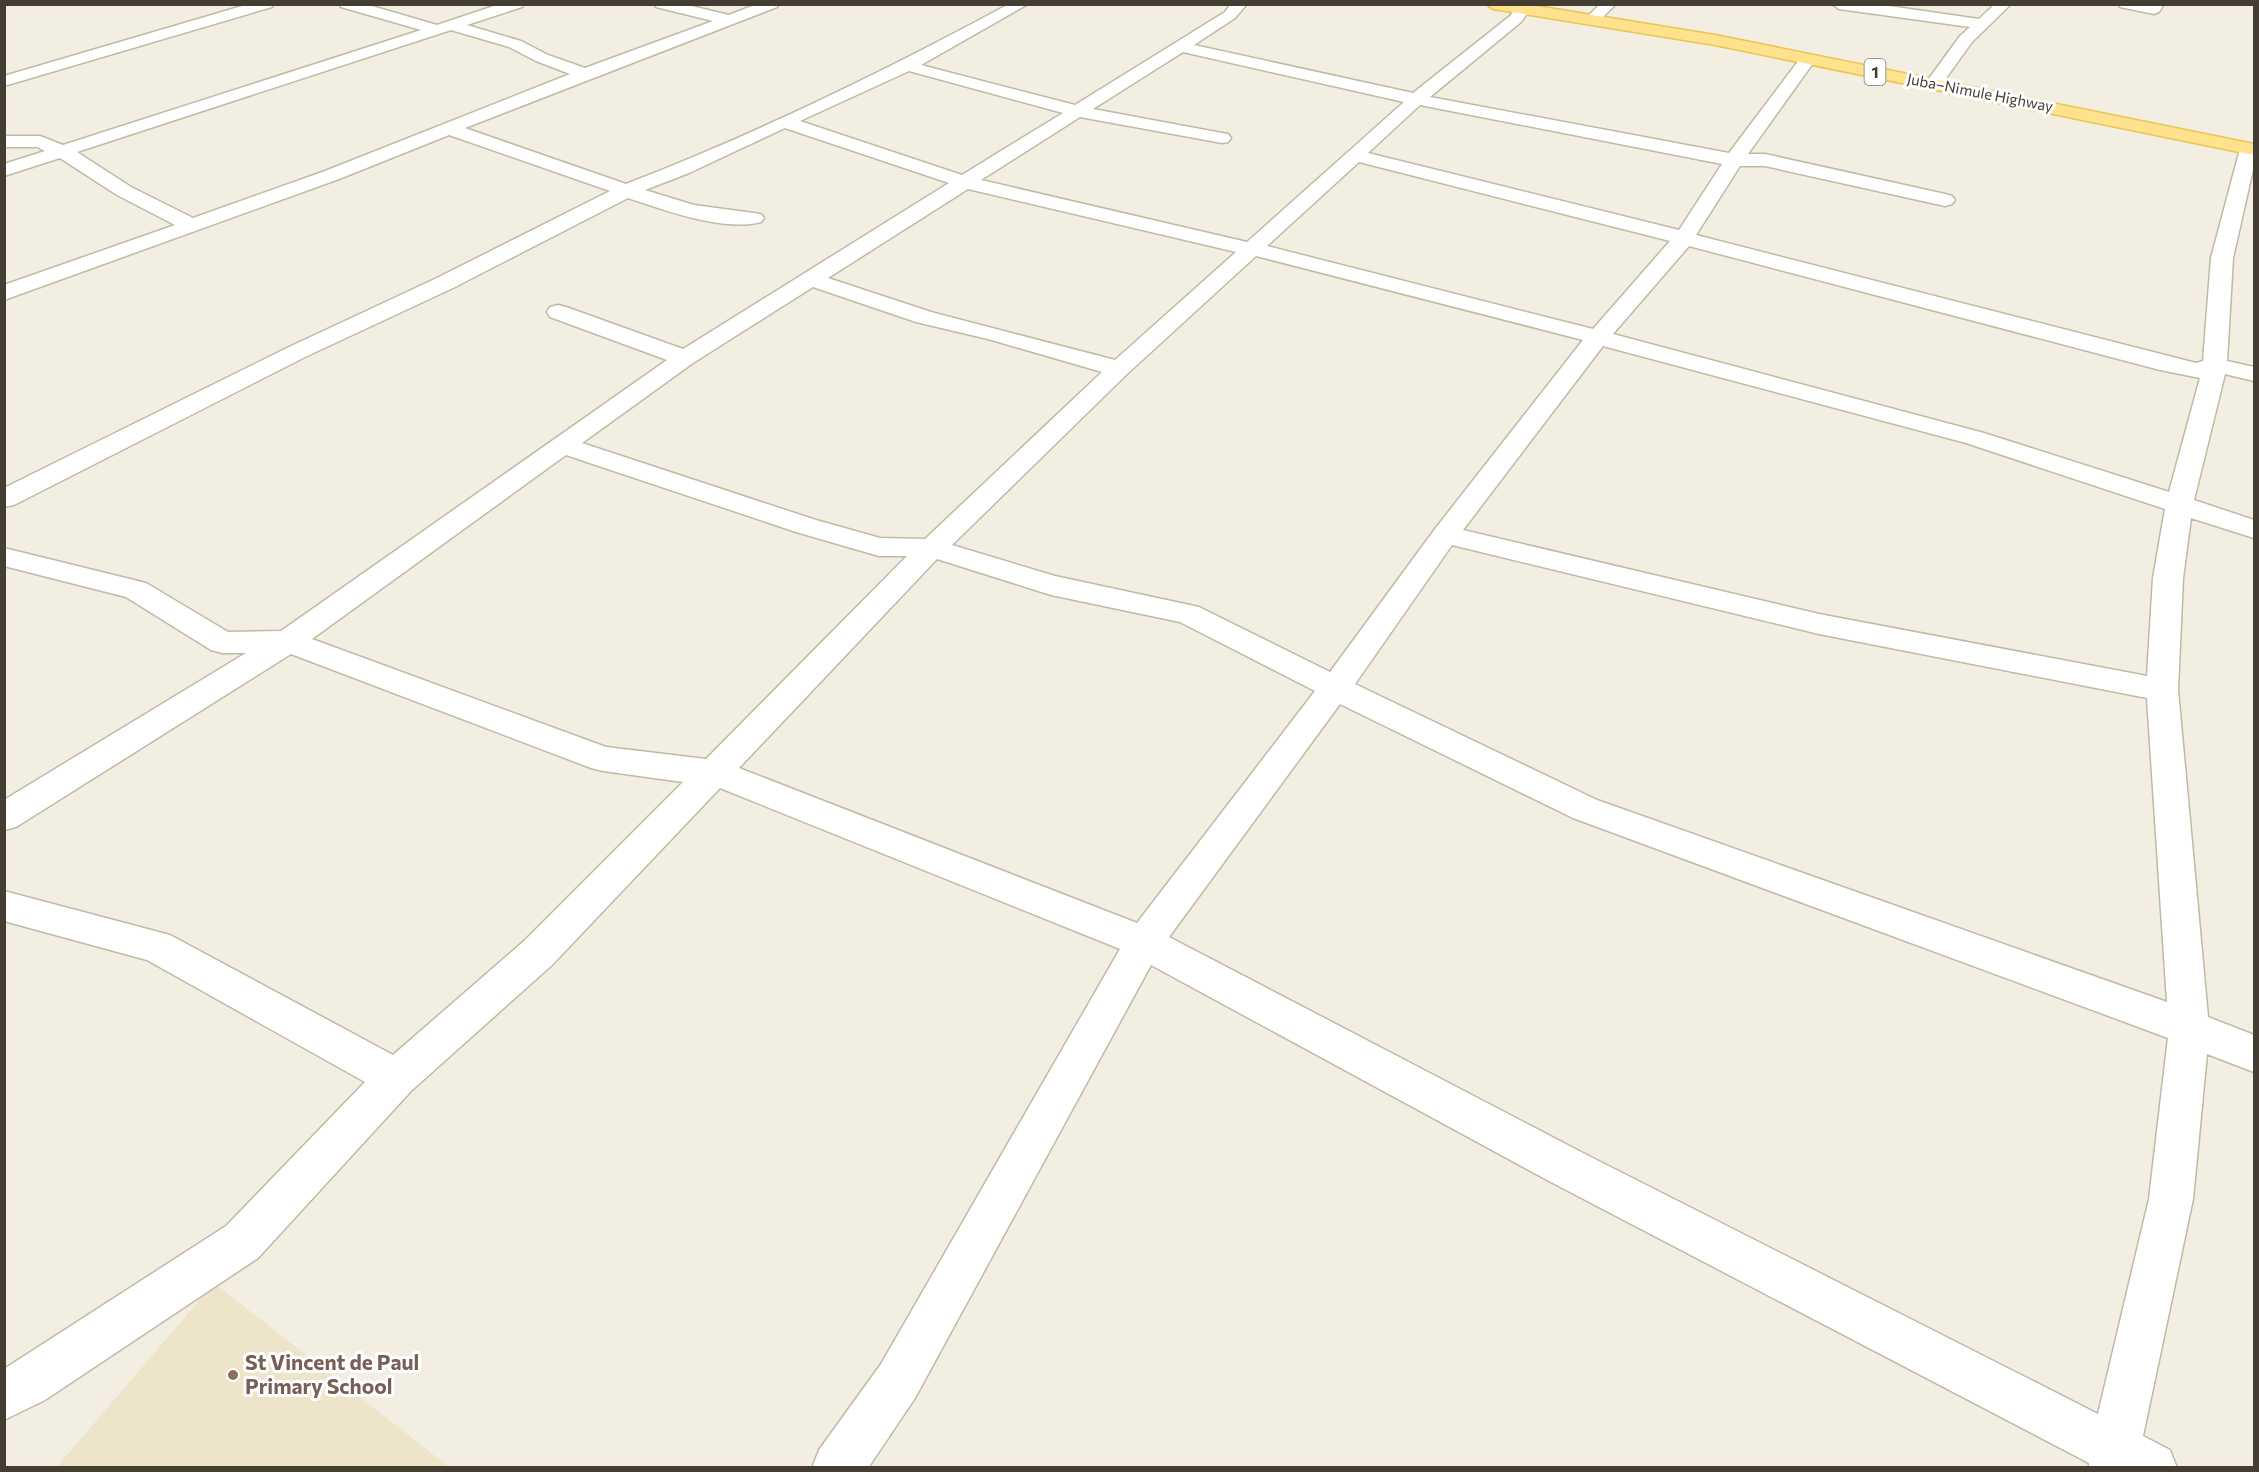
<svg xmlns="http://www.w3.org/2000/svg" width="2259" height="1472" font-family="Commissioner,sans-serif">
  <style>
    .education { fill: #ede4c9 }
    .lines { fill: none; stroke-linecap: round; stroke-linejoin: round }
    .minor-casing { stroke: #c1b9a6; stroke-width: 3 }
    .primary-casing { stroke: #edc354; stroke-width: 3 }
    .minor { fill: #fff; fill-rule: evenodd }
    .primary { fill: #ffe28e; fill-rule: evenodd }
    .education-dot { fill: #8d6e63; stroke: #fff; stroke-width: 2 }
    .labels { text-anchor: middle; stroke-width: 6; stroke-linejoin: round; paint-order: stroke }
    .far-street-label { font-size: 15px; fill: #443d32; stroke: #fff }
    .shield { fill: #fff; stroke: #7c7770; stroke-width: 1.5 }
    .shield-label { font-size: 16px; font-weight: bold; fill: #443d32 }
    .near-education-label { font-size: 21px; font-weight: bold; fill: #785e54; stroke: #fff; text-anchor: start }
  </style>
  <rect width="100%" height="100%" fill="#f2eee1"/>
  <path class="education" d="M214 1283 449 1467 56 1468Z"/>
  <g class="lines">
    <g class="minor-casing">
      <g id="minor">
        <path d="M249 4H274L272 7 4 86V76Z"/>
        <path d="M339 4H365L437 25 500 4H524L522 7 467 25 521 41 548 55 585 68 713 21 656 7 654 4H683L729 15 757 4H779L777 7 465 128 626 184C758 133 885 71 1009 4H1028L921 65 1075 105 1225 12 1231 4H1247L1235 18 1194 45 1413 93 1510 16 1518 5 1527 4 1531 8 1521 22 1430 97 1729 153 1802 56 1808 54 1816 59 1748 154H1765L1945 194 1952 196 1955 200 1952 204 1945 206 1765 166H1740L1696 235 2196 363 2203 361 2211 258 2240 149 2242 145H2254V165L2233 258 2227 361 2254 367V381L2225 374 2194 500 2254 520V538L2191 518 2183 578 2178 690 2208 1017 2254 1035V1072L2207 1054 2193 1199 2143 1436 2170 1450 2177 1468H2089V1463L1549 1181 1151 965 915 1398 868 1468H812L819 1450 881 1364 1120 949 720 788 552 965 411 1091 258 1258 45 1400 4 1420V1369L226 1226 365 1082 147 960 4 921V891L170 935 393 1055 524 941 683 782 603 771 591 768 291 654 16 827 4 830V800L246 653H222L211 650 126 597 4 566V548L146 583 228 632 281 631 667 360 550 317 547 312 550 307 558 305 566 307 683 349 949 183 785 128 689 173 645 190 694 205 761 214 764 218 761 222C723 232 664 210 628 198L453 288 305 357 14 505 4 507V488L289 347 437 278 610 191 449 135 339 179 4 300V285L175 225 117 195 60 158 4 176V164L45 151 37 147H4V136H40L63 145 421 30 341 7ZM451 30 509 47 536 61 570 74 325 171 193 218 131 187 77 152ZM1183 52 1404 102 1247 242 981 180 1080 117 1222 143 1228 142 1231 138 1228 134 1222 133 1093 109ZM909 71 1063 113 962 175 800 121ZM1420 105 1722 164 1679 230 1368 153ZM1359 162 1670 241 1593 329 1267 246ZM968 189 1236 252 1115 360 931 312 828 278ZM1689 246 2160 370 2200 378 2169 492 1984 433 1613 334ZM1256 256 1583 340 1435 529 1330 672 1199 607 1055 576 952 545 1127 374ZM813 287 916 322 988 339 1102 372 925 539 880 538 816 520 582 443 693 363ZM1603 346 1966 443 2165 509 2153 578 2147 676 1819 614 1463 530ZM566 455 796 532 879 556H907L706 759 606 747 312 639ZM1452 545 1819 634 2147 698 2167 1002 1597 800 1355 684ZM937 559 1051 595 1180 622 1315 691 1137 923 739 768ZM1340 704 1573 818 2168 1038 2149 1199 2098 1414 1579 1151 1169 937Z"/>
        <path d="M1600 4H1616L1598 22H1588L1585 19Z"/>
        <path d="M1832 4H1875L1979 19 1995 4H2011L1972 42 1939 88H1927L1925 84 1960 36 1970 27 1839 9Z"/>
        <path d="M2118 4H2164L2159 12 2154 14 2120 7Z"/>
      </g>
    </g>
    <g class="primary-casing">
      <path id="primary" d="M1486 4H1524L1715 35 2254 144V155L1715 45 1493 9Z"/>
    </g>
    <use href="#minor" class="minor"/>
    <use href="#primary" class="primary"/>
  </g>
  <circle class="education-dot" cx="233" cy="1375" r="6"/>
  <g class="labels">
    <g class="far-street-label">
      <text transform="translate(1980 93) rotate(11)" y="5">Juba–Nimule Highway</text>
    </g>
    <rect class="shield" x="1864.5" y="59" width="21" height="26" rx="4.5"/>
    <g class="shield-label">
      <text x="1875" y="78">1</text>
    </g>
    <g class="near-education-label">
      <text x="245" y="1370">St Vincent de Paul<tspan x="245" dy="24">Primary School</tspan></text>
    </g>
  </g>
  <rect width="2259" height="1472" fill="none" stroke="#443d32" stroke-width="12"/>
</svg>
